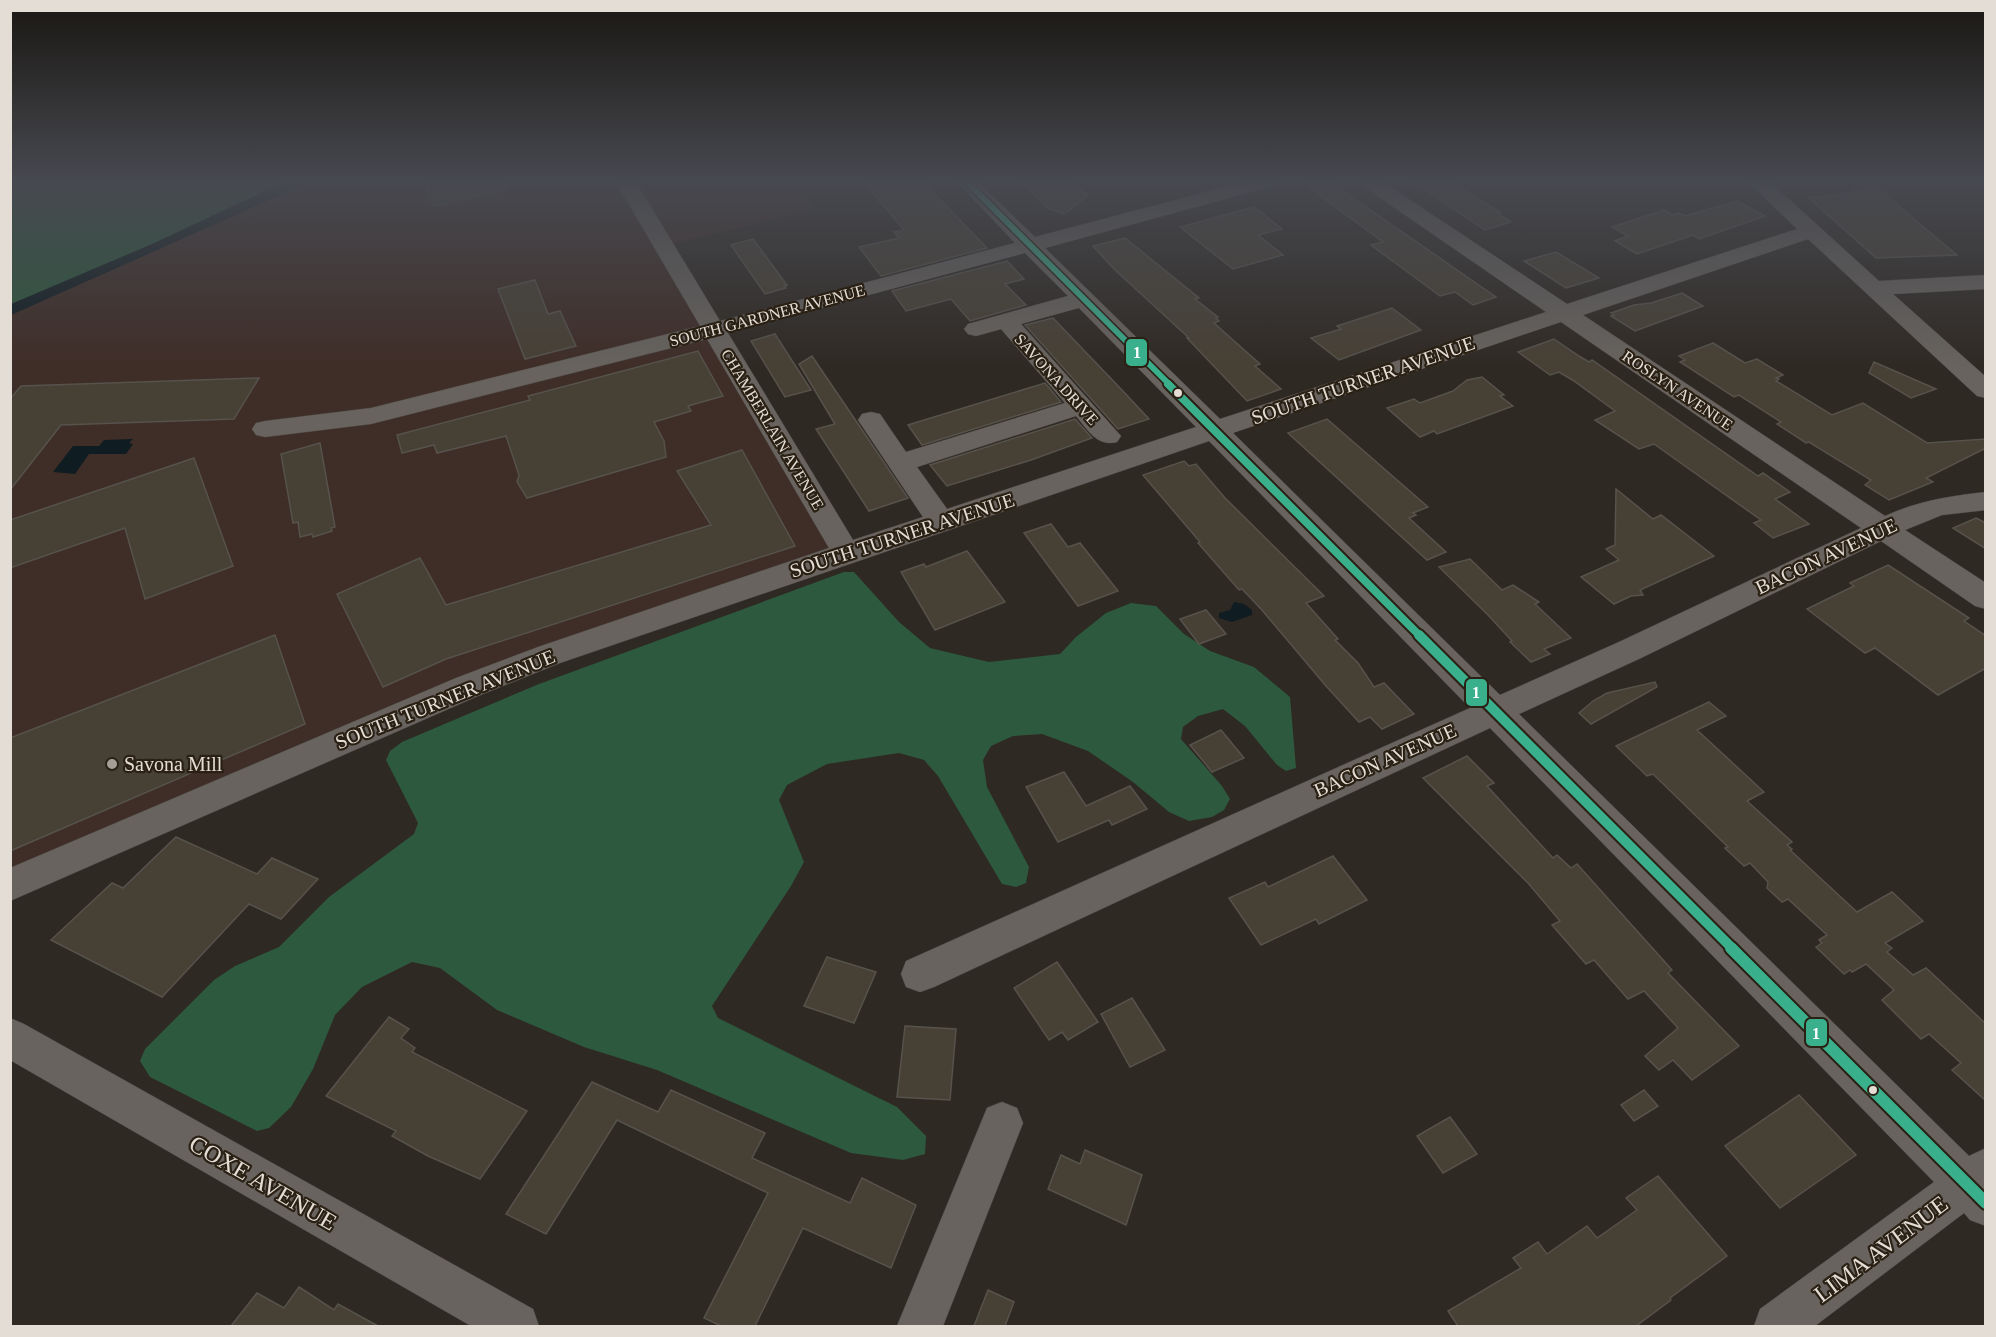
<svg xmlns="http://www.w3.org/2000/svg" width="1996" height="1337" font-family="Georgia,serif">
  <style>
    .commercial { fill: #3f2d27 }
    .green { fill: #2d593e }
    .water { fill: #0f1c21 }
    .building { fill: #474034; stroke: #56524c; stroke-width: 1.5 }
    .lines { fill: none; stroke-linecap: round; stroke-linejoin: round }
    .minor-casing { stroke: #4b4641; stroke-width: 1 }
    .minor { fill: #68635e; fill-rule: evenodd }
    .bus-1-far3-casing { stroke: #2a2014; stroke-width: 9 }
    .bus-1-far2-casing { stroke: #2a2014; stroke-width: 12 }
    .bus-1-far1-casing { stroke: #2a2014; stroke-width: 14 }
    .bus-1-casing { stroke: #2a2014; stroke-width: 16 }
    .bus-1-far3 { stroke: #3aaf8c; stroke-width: 6 }
    .bus-1-far2 { stroke: #3aaf8c; stroke-width: 8 }
    .bus-1-far1 { stroke: #3aaf8c; stroke-width: 10 }
    .bus-1 { stroke: #3aaf8c; stroke-width: 12 }
    .bus-dot { fill: #e4ddd5; stroke: #2a2014; stroke-width: 2 }
    .poi-dot { fill: #a59e97; stroke: #2a2014; stroke-width: 2 }
    .labels { text-anchor: middle; stroke-width: 4.5; stroke-linejoin: round; paint-order: stroke }
    .far-street-label { font-size: 16px; fill: #e4ddd5; stroke: #2a2014 }
    .street-label { font-size: 20px; fill: #e4ddd5; stroke: #2a2014 }
    .poi-label { font-size: 20px; fill: #e4ddd5; stroke: #2a2014; text-anchor: start }
    .near-street-label { font-size: 24px; fill: #e4ddd5; stroke: #2a2014 }
    .line-badge { stroke: #2a2014; stroke-width: 2 }
    .badge-label { font-size: 16px; text-anchor: middle; font-weight: bold; fill: #fff }
  </style>
  <rect width="100%" height="100%" fill="#2f2923"/>
  <path class="commercial" d="M291 182H794L816 209 673 244 835 551 525 655 314 738 11 868V309Z"/>
  <g class="green">
    <path d="M11 182H291L11 309Z"/>
    <path d="M844 572H854L899 622 930 648 989 662 1060 654 1076 637 1106 613 1131 603 1156 606 1184 634 1210 651 1254 667 1290 697 1296 768 1286 771 1277 765 1245 726 1223 709 1198 716 1183 727 1181 739 1222 786 1230 799 1224 810 1212 817 1189 821 1169 812 1133 782 1088 751 1042 734 1013 736 991 746 983 760 987 787 1029 867 1026 883 1016 887 1002 884 938 776 924 760 899 753 827 764 787 785 779 800 804 862 791 886 712 1006 718 1018 897 1107 926 1136 925 1154 903 1160 851 1153 657 1070 584 1047 497 1010 440 968 412 962 362 987 335 1015 313 1069 291 1107 269 1128 257 1131 150 1077 140 1061 145 1049 214 980 235 966 279 947 329 897 414 834 418 823 386 760 390 751 402 742 539 684Z"/>
  </g>
  <g class="water">
    <path d="M284 182H305L281 195 11 315V304L152 244Z"/>
    <path d="M133 439 129 443 133 444 126 454H89L75 474 53 472 73 446H99L104 440Z"/>
    <path d="M1234 602 1244 604 1252 610V615L1232 622 1219 618V613L1230 610Z"/>
  </g>
  <g class="building">
    <path d="M425 182H505L506 190 434 206Z"/>
    <path d="M864 182H923L987 248 881 276 859 247 899 238 894 232 904 230Z"/>
    <path d="M1021 182H1070L1088 195 1065 214 1049 209Z"/>
    <path d="M1310 182H1330L1496 297 1473 305 1455 292 1440 296 1371 245 1383 242 1307 186Z"/>
    <path d="M1413 182H1451L1500 212 1497 213 1511 222 1485 230Z"/>
    <path d="M1879 189 1927 230 1957 255 1876 258 1809 198 1854 193 1852 191Z"/>
    <path d="M1737 201 1765 216 1699 239 1693 235 1637 254 1615 241 1628 236 1612 227 1664 210 1672 215 1679 213 1685 216Z"/>
    <path d="M1254 207 1282 229 1258 235 1283 255 1233 269 1180 227Z"/>
    <path d="M1125 238 1199 298 1195 299 1218 317 1216 318 1219 321 1214 323 1260 364 1255 366 1281 389 1247 401 1187 338H1189L1114 269 1093 246Z"/>
    <path d="M753 239 787 285 784 286 786 288 765 294 731 245Z"/>
    <path d="M1556 252 1599 278 1566 288 1524 261Z"/>
    <path d="M1007 261 1024 279 1005 284 1026 305 970 321 951 299 906 311 892 291Z"/>
    <path d="M535 280 548 314 560 311 576 346 525 359 498 289Z"/>
    <path d="M1682 293 1703 306 1635 331 1611 316 1614 315 1611 313 1634 305 1651 303Z"/>
    <path d="M1392 308 1421 330 1339 360 1311 338 1341 329 1337 326Z"/>
    <path d="M1053 318 1121 389 1149 419 1118 429 1025 325Z"/>
    <path d="M775 334 811 390 785 397 751 341Z"/>
    <path d="M1554 339 1579 356 1589 362 1592 360 1758 476 1763 473 1790 492 1775 499 1809 524 1773 538 1754 523 1761 520 1654 444 1639 449 1595 420 1615 411 1574 381 1559 372 1550 375 1518 352Z"/>
    <path d="M1713 343 1745 363 1757 359 1783 375 1776 378 1779 379 1776 381 1832 415 1863 403 1927 443 1986 439V448L1926 478 1933 482 1889 500 1865 485 1871 480 1809 442 1806 443 1777 424 1781 422 1739 395 1734 397 1680 362 1685 360 1679 356Z"/>
    <path d="M698 351 723 396 688 406 691 411 654 422 664 441 666 457 527 498 517 482 519 475 506 436 437 453 434 445 402 453 397 435 530 400 528 396Z"/>
    <path d="M812 356 856 421 908 498 869 511 816 429 835 424 799 364Z"/>
    <path d="M1874 362 1936 389 1911 398 1869 373Z"/>
    <path d="M1482 377 1504 395 1500 396 1513 406 1437 434 1434 431 1420 437 1387 408 1414 399 1420 403 1453 391 1467 380Z"/>
    <path d="M259 378 234 419 61 425 10 490V399L21 386Z"/>
    <path d="M1045 383 1061 402 922 445 908 425Z"/>
    <path d="M1075 419 1092 438 1031 460 947 486 930 465Z"/>
    <path d="M1327 419 1428 507 1413 513 1416 515 1409 518 1446 552 1427 560 1288 433Z"/>
    <path d="M320 443 335 527 331 528 332 531 313 537 312 534 300 537 298 522 293 523 281 454Z"/>
    <path d="M742 450 795 546 446 659 383 687 337 594 420 558 446 605 711 525 677 471Z"/>
    <path d="M194 458 233 566 145 599 125 528 10 568V520Z"/>
    <path d="M1184 461 1189 466 1196 464 1225 498 1324 596 1306 603 1338 639 1335 640 1358 663 1374 687 1384 683 1414 714 1382 729 1370 717 1359 722 1326 686 1261 609 1242 589 1239 590 1198 543 1200 542 1143 475Z"/>
    <path d="M1616 489 1653 519 1661 515 1714 556 1640 590 1643 595 1631 596 1614 604 1581 577 1619 560 1606 549 1615 545Z"/>
    <path d="M1976 518 1986 523V549L1953 528Z"/>
    <path d="M1051 524 1068 547 1080 543 1118 591 1078 606 1024 533Z"/>
    <path d="M967 551 1005 602 935 630 901 572 924 564 926 567Z"/>
    <path d="M1470 559 1502 590 1513 585 1539 602 1535 604 1571 638 1544 649 1550 654 1531 662 1510 642 1512 641 1488 615 1439 567Z"/>
    <path d="M1888 565 1969 618 1964 621 1986 636V668L1938 695 1875 648 1865 653 1807 609 1854 586 1850 583Z"/>
    <path d="M1206 610 1226 634 1199 644 1180 619Z"/>
    <path d="M275 635 305 724 10 851V738Z"/>
    <path d="M1655 682 1657 687 1591 724 1579 713 1593 701 1607 693Z"/>
    <path d="M1709 702 1726 716 1697 730 1764 792 1747 801 1792 842 1787 845 1792 849 1790 850 1857 912 1892 892 1923 921 1885 943 1892 948 1887 952 1913 975 1926 968 1986 1024V1101L1952 1070 1961 1063 1929 1034 1921 1039 1882 1000 1894 990 1866 964 1852 972 1850 970 1844 974 1816 947 1822 943 1819 940 1827 935 1788 899 1782 902 1767 888 1768 882 1750 863 1744 866 1725 848 1728 847 1653 774 1647 776 1616 746Z"/>
    <path d="M1221 730 1244 758 1212 772 1190 745Z"/>
    <path d="M1467 756 1494 783 1487 786 1553 858 1557 855 1571 868 1577 864 1672 970 1668 973 1739 1046 1692 1080 1673 1060 1659 1070 1645 1056 1678 1028 1644 991 1628 999 1594 960 1586 964 1552 925 1560 921 1528 883 1423 778Z"/>
    <path d="M1064 772 1086 806 1130 786 1147 809 1112 825 1109 820 1058 842 1026 787Z"/>
    <path d="M176 837 257 874 272 858 318 879 281 919 249 904 162 997 51 940 112 883 123 888Z"/>
    <path d="M1333 856 1367 900 1319 924 1316 919 1261 945 1229 898 1265 882 1268 887Z"/>
    <path d="M827 957 876 972 854 1023 804 1006Z"/>
    <path d="M1057 962 1098 1022 1068 1040 1062 1032 1049 1040 1014 988Z"/>
    <path d="M1132 998 1165 1050 1130 1067 1101 1014Z"/>
    <path d="M389 1017 409 1029 401 1038 415 1048 412 1052 527 1111 480 1179 428 1156 392 1136 396 1131 326 1096Z"/>
    <path d="M905 1026 956 1029 950 1100 897 1097Z"/>
    <path d="M592 1082 658 1112 671 1090 765 1133 752 1158 850 1203 862 1178 916 1205 891 1268 803 1228 755 1326H721L704 1318 768 1193 617 1120 546 1234 506 1214Z"/>
    <path d="M1644 1090 1658 1106 1634 1121 1621 1105Z"/>
    <path d="M1799 1095 1856 1155 1780 1208 1725 1146Z"/>
    <path d="M1450 1117 1477 1154 1443 1173 1417 1136Z"/>
    <path d="M1085 1150 1142 1175 1126 1225 1048 1189 1061 1155 1080 1164Z"/>
    <path d="M1658 1176 1727 1256 1670 1298 1671 1300 1636 1326H1458L1448 1311 1521 1268 1513 1258 1538 1242 1547 1254 1587 1226 1597 1238 1637 1210 1626 1198Z"/>
    <path d="M299 1287 334 1310 338 1304 378 1326H231L257 1293 284 1308Z"/>
    <path d="M988 1290 1014 1302 1005 1326H974Z"/>
  </g>
  <g class="lines">
    <g class="minor-casing">
      <g id="minor">
        <path d="M616 182H636L720 321 1015 243 957 182H978L1035 237 1244 182H1276L1273 186 1045 248 1220 419 1546 312 1363 186 1360 182H1383L1567 304 1797 229 1748 182H1770L1879 281 1986 275V289L1893 294 1986 377V398L1977 396 1808 239 1583 315 1885 516C1918 501 1950 496 1986 492V510L1942 515 1905 530 1986 583V609L1975 606 1881 541 1641 658 1519 714 1969 1156 1986 1148V1226L1970 1220 1964 1213 1815 1326H1754L1760 1309 1934 1182 1490 728 934 987 920 992 906 987 901 974 906 961 1470 708 1209 441 560 663 478 696 10 901V868L456 678 538 647 829 548 707 339 371 424 265 437 256 435 252 429 256 423 265 421 371 408 700 326ZM1025 253 1068 296 968 324 964 329 968 334 976 336 1001 329 1065 403 906 452 880 414 871 412 862 414 858 420 923 517 853 540 728 333ZM1079 308 1196 427 947 509 917 467 1076 416C1088 430 1097 447 1117 442L1121 436 1021 324ZM1561 322 1861 528 1619 642 1500 695 1233 433Z"/>
        <path d="M10 1018 24 1024 533 1309 539 1326H471L10 1060Z"/>
        <path d="M1002 1102 1017 1108 1023 1123 943 1326H897L987 1108Z"/>
      </g>
    </g>
    <use href="#minor" class="minor"/>
    <g class="bus-1-far3-casing">
      <path id="bus-1-far3" d="M967 182 1170 385"/>
    </g>
    <g class="bus-1-far2-casing">
      <path id="bus-1-far2" d="M1168 384 1421 637"/>
    </g>
    <g class="bus-1-far1-casing">
      <path id="bus-1-far1" d="M1419 635 1733 949"/>
    </g>
    <g class="bus-1-casing">
      <path id="bus-1" d="M1731 948 1986 1203"/>
    </g>
    <use href="#bus-1-far3" class="bus-1-far3"/>
    <use href="#bus-1-far2" class="bus-1-far2"/>
    <use href="#bus-1-far1" class="bus-1-far1"/>
    <use href="#bus-1" class="bus-1"/>
  </g>
  <linearGradient id="sky" x2="0" y2="1"><stop stop-color="#1a1713"/><stop offset="0.49" stop-color="#474950"/><stop offset="1" stop-color="#474950" stop-opacity="0"/></linearGradient>
  <rect width="1996" height="369" fill="url(#sky)"/>
  <g class="bus-dot">
    <circle cx="1178" cy="393" r="5"/>
    <circle cx="1873" cy="1090" r="5"/>
  </g>
  <circle class="poi-dot" cx="112" cy="764" r="6"/>
  <g class="labels">
    <g class="far-street-label">
      <text transform="translate(767 315) rotate(-15)" y="6">SOUTH GARDNER AVENUE</text>
      <text transform="translate(1057 379) rotate(48)" y="6">SAVONA DRIVE</text>
      <text transform="translate(1678 390) rotate(34)" y="6">ROSLYN AVENUE</text>
      <text transform="translate(773 429) rotate(59)" y="6">CHAMBERLAIN AVENUE</text>
    </g>
    <g class="street-label">
      <text transform="translate(1363 380) rotate(-19)" y="7">SOUTH TURNER AVENUE</text>
      <text transform="translate(902 535) rotate(-18)" y="7">SOUTH TURNER AVENUE</text>
      <text transform="translate(1826 556) rotate(-25)" y="7">BACON AVENUE</text>
      <text transform="translate(445 699) rotate(-22)" y="7">SOUTH TURNER AVENUE</text>
      <text transform="translate(1385 760) rotate(-24)" y="7">BACON AVENUE</text>
    </g>
    <g class="poi-label">
      <text x="124" y="771">Savona Mill</text>
    </g>
    <g class="near-street-label">
      <text transform="translate(263 1183) rotate(30)" y="8">COXE AVENUE</text>
      <text transform="translate(1881 1249) rotate(-37)" y="8">LIMA AVENUE</text>
    </g>
  </g>
  <g class="line-badge">
    <rect x="1125" y="338" width="23" height="29" rx="6" fill="#3aaf8c"/>
    <rect x="1465" y="678" width="23" height="29" rx="6" fill="#3aaf8c"/>
    <rect x="1805" y="1018" width="23" height="29" rx="6" fill="#3aaf8c"/>
  </g>
  <g class="badge-label">
    <text x="1137" y="358">1</text>
    <text x="1476" y="698">1</text>
    <text x="1816" y="1039">1</text>
  </g>
  <rect width="1996" height="1337" fill="none" stroke="#e4ddd5" stroke-width="24"/>
</svg>
